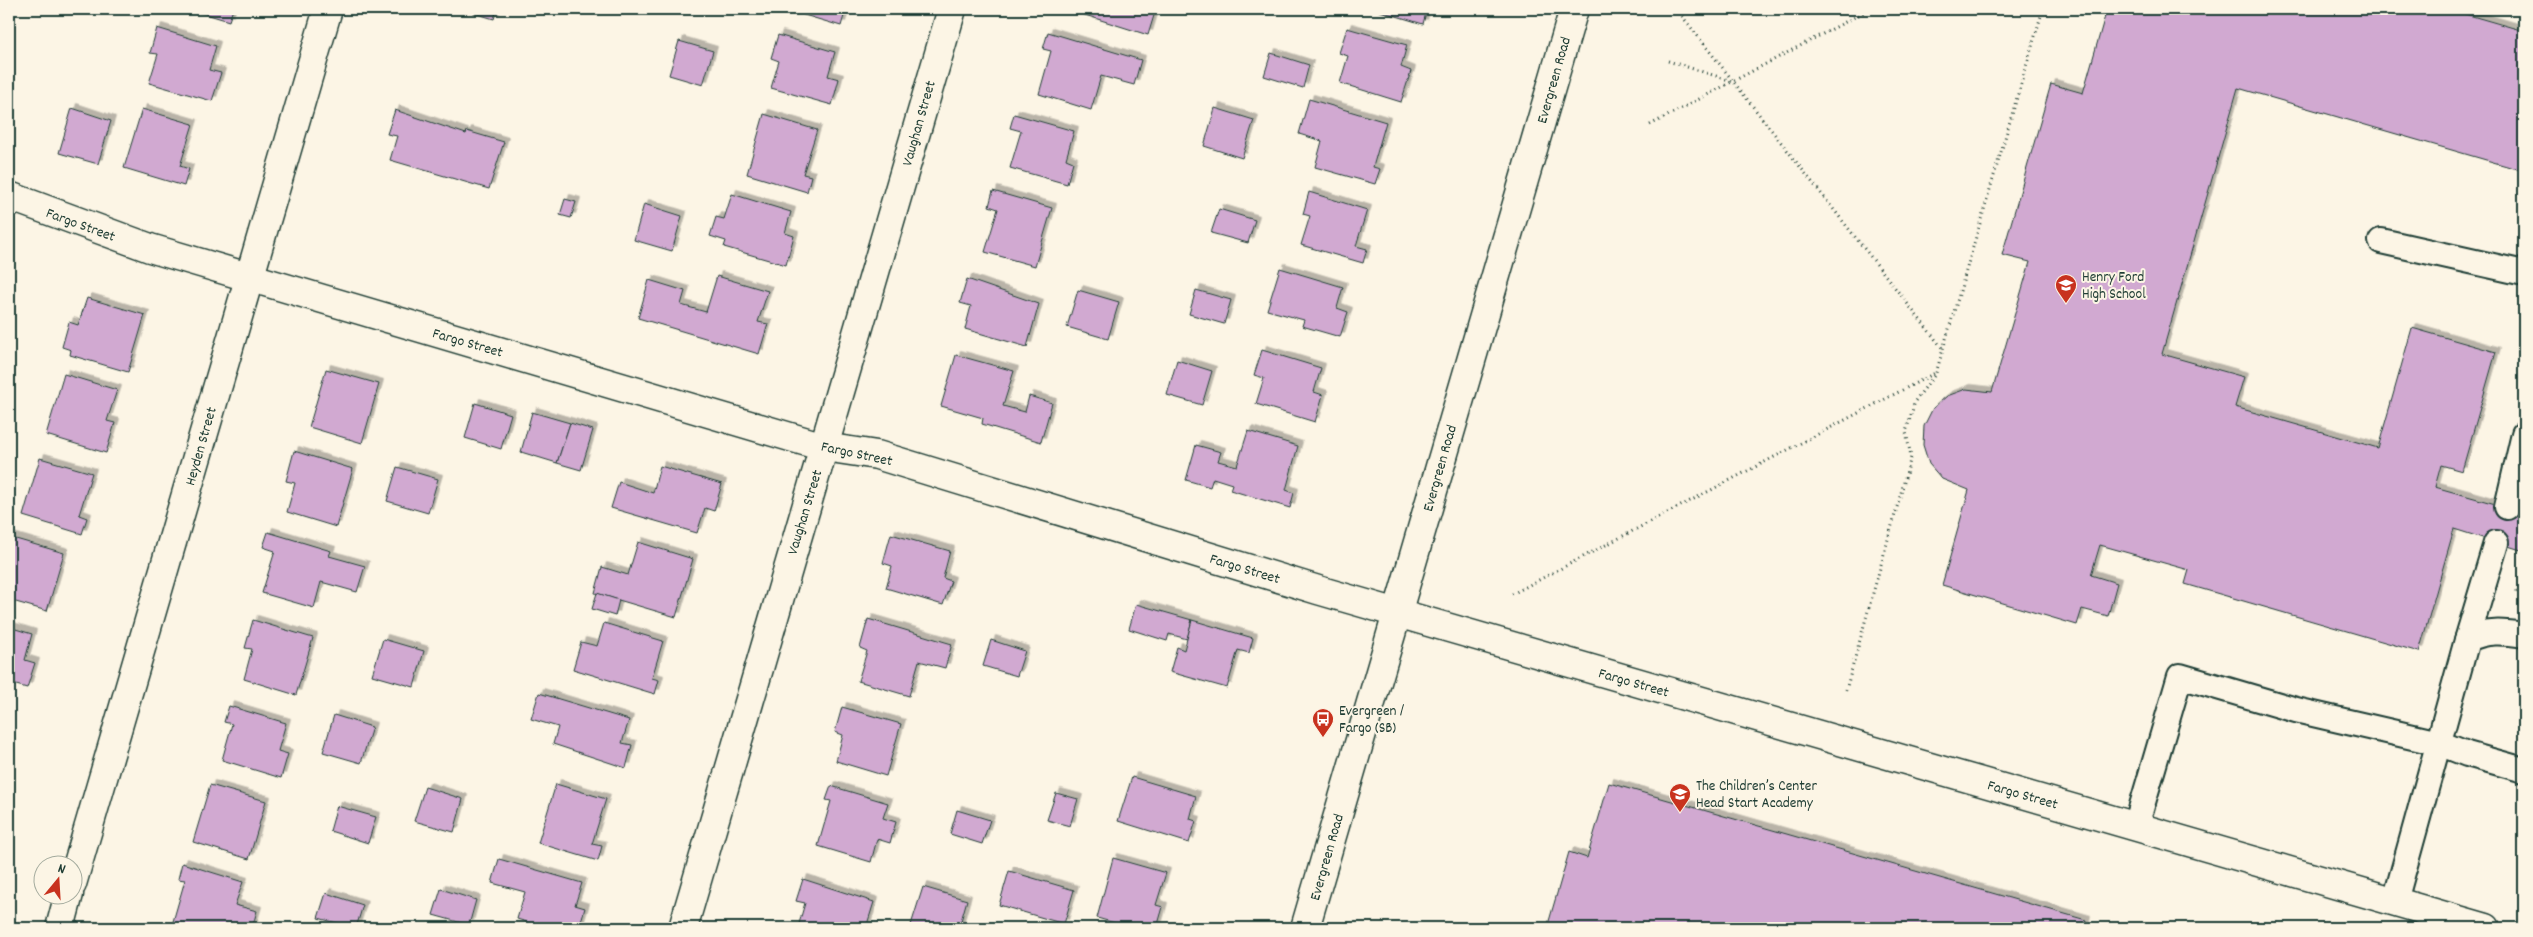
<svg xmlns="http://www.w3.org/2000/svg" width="2533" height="937" font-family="Dekko,sans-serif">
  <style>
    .building { fill: #d1a9d1; stroke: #1f3d34; filter: url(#shadow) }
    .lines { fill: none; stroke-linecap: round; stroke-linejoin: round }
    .service-casing { stroke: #1f3d34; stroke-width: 28 }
    .minor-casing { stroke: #1f3d34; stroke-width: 31 }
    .tertiary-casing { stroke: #1f3d34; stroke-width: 31 }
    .path { stroke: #1f3d34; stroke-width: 3; stroke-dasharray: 1 4; stroke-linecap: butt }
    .service { stroke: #fcf5e5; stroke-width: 24 }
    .minor { stroke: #fcf5e5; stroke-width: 28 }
    .tertiary { stroke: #fcf5e5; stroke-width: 28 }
    .labels { text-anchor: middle; stroke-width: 4; stroke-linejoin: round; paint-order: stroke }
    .street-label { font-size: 15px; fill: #1f3d34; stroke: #fcf5e5 }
    .poi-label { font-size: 15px; fill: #1f3d34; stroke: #fcf5e5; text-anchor: start }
  </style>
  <defs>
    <filter id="shadow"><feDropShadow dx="4.5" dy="-4.5" stdDeviation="0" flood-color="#0004"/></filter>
  </defs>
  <rect width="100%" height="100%" fill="#fcf5e5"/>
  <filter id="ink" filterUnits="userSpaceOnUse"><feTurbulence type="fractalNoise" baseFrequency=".02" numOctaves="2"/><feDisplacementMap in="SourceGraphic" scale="10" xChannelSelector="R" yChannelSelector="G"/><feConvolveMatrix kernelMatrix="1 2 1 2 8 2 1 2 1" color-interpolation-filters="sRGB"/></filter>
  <g filter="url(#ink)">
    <g class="building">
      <path d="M189 9H233L229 21Z"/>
      <path d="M461 9H497L494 19Z"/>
      <path d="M784 9H846L841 26Z"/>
      <path d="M1066 9H1156L1148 35Z"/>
      <path d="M1373 9H1427L1423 24Z"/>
      <path d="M2107 9H2448L2524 31V171L2238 88 2162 354 2244 377 2235 407 2378 448 2412 328 2496 352 2462 471 2441 465 2435 487 2524 512V551L2454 529 2419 652 2185 584 2189 570 2100 545 2091 575 2117 583 2108 616 2082 609 2077 625 1942 585 1969 490 1942 479 1929 464 1923 445 1924 426 1933 408 1947 396 1966 389 1992 392 2030 262 2002 255 2051 84 2083 93Z"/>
      <path d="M157 28 216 46 209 70 221 73 212 101 149 83 158 54 150 53Z"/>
      <path d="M1347 28 1407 45 1401 67 1411 71 1401 102 1340 83 1348 56 1339 53Z"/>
      <path d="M1048 32 1141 60 1134 85 1101 76 1091 110 1039 94 1051 51 1043 49Z"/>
      <path d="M778 35 835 52 828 76 839 79 832 105 771 88 779 61 771 58Z"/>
      <path d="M679 41 713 51 703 85 669 75Z"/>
      <path d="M1271 53 1309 65 1303 88 1264 76Z"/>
      <path d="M1309 99 1386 122 1373 167 1380 169 1375 184 1315 167 1322 141 1299 134Z"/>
      <path d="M72 108 111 121 98 164 59 153Z"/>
      <path d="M1215 108 1254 120 1242 158 1204 146Z"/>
      <path d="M142 109 193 124 180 166 189 169 184 186 124 168Z"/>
      <path d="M395 110 466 134 467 131 504 142 489 189 390 160 397 136 387 134Z"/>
      <path d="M764 114 817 130 803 174 811 176 807 192 747 174Z"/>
      <path d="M1014 114 1074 131 1066 159 1073 162 1067 184 1010 168 1021 131 1010 128Z"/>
      <path d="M993 191 1052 208 1035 266 985 252 998 209 989 206Z"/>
      <path d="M1309 192 1367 210 1356 246 1367 249 1363 263 1301 245 1310 216 1303 214Z"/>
      <path d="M732 194 791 212 785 233 794 236 786 265 724 247 726 241 710 236 716 217 724 219Z"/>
      <path d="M565 199 576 202 571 218 560 215Z"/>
      <path d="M644 204 682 216 672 251 634 240Z"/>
      <path d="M1219 209 1255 220 1248 243 1211 233Z"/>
      <path d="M1280 268 1343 287 1337 308 1348 312 1340 337 1302 326 1304 320 1267 310Z"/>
      <path d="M717 276 768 291 758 322 768 324 759 354 638 318 649 280 685 291 681 305 706 312Z"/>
      <path d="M967 279 1039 304 1027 347 965 329 971 306 960 303Z"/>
      <path d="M1078 290 1119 302 1108 339 1067 327Z"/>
      <path d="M1196 290 1231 300 1224 324 1189 314Z"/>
      <path d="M87 298 145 315 128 372 70 355 71 350 62 347 69 322 78 325Z"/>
      <path d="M1262 350 1321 368 1314 392 1323 395 1315 422 1256 404 1264 378 1254 375Z"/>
      <path d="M956 355 1014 371 1003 406 1025 412 1029 396 1052 403 1041 442 982 424 983 418 941 406Z"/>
      <path d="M1177 360 1212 371 1202 405 1167 395Z"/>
      <path d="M326 369 379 384 362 443 309 427Z"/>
      <path d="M64 374 117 390 107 421 115 423 106 453 46 435Z"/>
      <path d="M475 403 511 414 501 449 465 438Z"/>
      <path d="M532 412 570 423 557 463 521 452Z"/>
      <path d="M570 423 593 430 581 470 557 463Z"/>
      <path d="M1248 431 1298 446 1286 490 1294 493 1290 508 1230 490 1232 484 1213 478 1210 487 1186 480 1196 445 1221 452 1218 461 1237 466Z"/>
      <path d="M294 451 353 469 336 527 287 512 295 483 286 481Z"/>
      <path d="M40 458 92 473 79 515 87 518 82 534 23 516Z"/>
      <path d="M660 466 722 484 714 511 705 508 697 533 611 508 619 482 653 493Z"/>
      <path d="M397 467 438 479 428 513 387 501Z"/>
      <path d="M268 532 331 551 329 556 365 566 357 592 321 582 314 608 262 593 275 551 263 547Z"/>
      <path d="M891 534 950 551 943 578 951 581 943 605 886 588 892 566 883 563Z"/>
      <path d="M9 537 64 553 47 611 9 600Z"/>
      <path d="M638 542 693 559 676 617 595 593 602 567 628 575Z"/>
      <path d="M597 593 619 600 615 616 592 609Z"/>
      <path d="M1136 604 1192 620 1187 639 1169 634 1167 641 1129 629Z"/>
      <path d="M868 619 952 644 945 668 919 661 909 696 858 681 867 651 860 648Z"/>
      <path d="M253 620 313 638 296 695 244 679 252 649 245 648Z"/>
      <path d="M1192 620 1253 638 1249 653 1238 650 1227 688 1170 672 1177 647 1184 650Z"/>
      <path d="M604 623 663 641 652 678 659 680 655 694 573 669 581 642 597 646Z"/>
      <path d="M9 627 32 634 25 660 35 663 27 688 9 683Z"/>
      <path d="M383 639 424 651 414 687 372 675Z"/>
      <path d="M991 640 1025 651 1017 676 983 666Z"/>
      <path d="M539 693 629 720 622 743 632 745 626 768 553 744 558 727 531 719Z"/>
      <path d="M229 706 286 723 278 751 288 754 281 778 222 760 232 724 224 722Z"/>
      <path d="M842 707 901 724 886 776 836 761 843 735 835 732Z"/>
      <path d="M334 715 372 727 361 763 323 752Z"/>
      <path d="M1132 777 1196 796 1190 819 1196 821 1189 843 1118 821Z"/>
      <path d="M1609 783 2086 920 2084 928H1547L1569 852 1587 858Z"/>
      <path d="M556 784 606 799 592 844 602 846 598 861 538 843Z"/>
      <path d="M210 785 266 801 249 859 193 842Z"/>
      <path d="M831 786 888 803 883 818 896 822 890 843 877 839 871 862 818 846 831 801 826 800Z"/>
      <path d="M425 787 463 799 454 832 414 821Z"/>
      <path d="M1056 793 1078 799 1070 826 1047 820Z"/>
      <path d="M337 806 376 817 368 843 330 831Z"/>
      <path d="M957 810 990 820 982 844 950 834Z"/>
      <path d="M1113 858 1166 873 1156 905 1163 907 1157 928H1133L1097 918Z"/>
      <path d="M499 859 582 883 575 905 585 908 579 928H546L517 919 525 892 492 883Z"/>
      <path d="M182 863 243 882 235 905 257 911 252 928 229 926V928H182L172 925 185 880 178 879Z"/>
      <path d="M1009 871 1074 890 1064 924 999 905Z"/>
      <path d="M803 879 874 902 866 928 798 927 805 903 796 901Z"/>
      <path d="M923 887 967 900 959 928H910Z"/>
      <path d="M441 889 476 900 469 925 433 915Z"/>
      <path d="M326 893 363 905 356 928 318 918Z"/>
    </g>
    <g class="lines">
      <g class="service-casing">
        <g id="service">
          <path d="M2381 241 2524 273"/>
          <path d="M2507 507 2524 434"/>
          <path d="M2467 640 2496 543"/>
          <path d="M2136 826 2180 676 2296 710 2439 743 2467 754 2524 770"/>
          <path d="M2395 901 2467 640C2486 630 2504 632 2524 635"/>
        </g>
      </g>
      <g class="minor-casing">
        <g id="minor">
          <path d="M9 196 150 248 824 447 877 455 1318 590 2486 928"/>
          <path d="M72 884 328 9"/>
          <path d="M60 928 69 894"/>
          <path d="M683 928 952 9"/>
        </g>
      </g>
      <g class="tertiary-casing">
        <path id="tertiary" d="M1305 928 1574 9"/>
      </g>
      <g class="path">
        <path d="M1682 16 1943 349"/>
        <path d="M1668 61 1732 81"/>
        <path d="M1650 125 1870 9"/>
        <path d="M2516 592 2524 587"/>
        <path d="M1512 594 1935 373"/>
        <path d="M1846 690 1911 457 1906 432 1915 401 1936 373 2043 9"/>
      </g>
      <use href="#service" class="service"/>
      <use href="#minor" class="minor"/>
      <use href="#tertiary" class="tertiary"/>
    </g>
  </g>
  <defs>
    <g id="school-pin" transform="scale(1.125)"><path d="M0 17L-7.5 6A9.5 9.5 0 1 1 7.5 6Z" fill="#c8321e" stroke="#fcf5e5"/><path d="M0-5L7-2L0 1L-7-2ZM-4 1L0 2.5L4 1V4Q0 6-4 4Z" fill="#fff"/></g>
    <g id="bus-pin" transform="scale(1.125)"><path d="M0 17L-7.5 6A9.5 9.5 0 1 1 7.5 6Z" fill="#c8321e" stroke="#fcf5e5"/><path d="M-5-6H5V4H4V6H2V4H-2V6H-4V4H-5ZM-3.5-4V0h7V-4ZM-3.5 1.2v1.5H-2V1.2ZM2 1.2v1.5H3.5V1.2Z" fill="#fff"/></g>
  </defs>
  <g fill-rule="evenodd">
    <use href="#school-pin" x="2066" y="285"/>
    <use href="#bus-pin" x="1323" y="719"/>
    <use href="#school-pin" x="1680" y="794"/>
  </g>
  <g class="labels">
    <g class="street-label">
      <text transform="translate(1553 80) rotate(-74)" y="5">Evergreen Road</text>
      <text transform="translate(918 123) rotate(-74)" y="5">Vaughan Street</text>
      <text transform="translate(81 224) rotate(20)" y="5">Fargo Street</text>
      <text transform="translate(468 342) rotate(16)" y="5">Fargo Street</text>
      <text transform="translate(200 446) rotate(-74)" y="5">Heyden Street</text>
      <text transform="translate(857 453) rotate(12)" y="5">Fargo Street</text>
      <text transform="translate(1439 468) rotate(-74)" y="5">Evergreen Road</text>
      <text transform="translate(804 512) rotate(-73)" y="5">Vaughan Street</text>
      <text transform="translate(1245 568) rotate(17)" y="5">Fargo Street</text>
      <text transform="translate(1634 682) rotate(16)" y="5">Fargo Street</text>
      <text transform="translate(2023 794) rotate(16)" y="5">Fargo Street</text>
      <text transform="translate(1326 857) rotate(-74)" y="5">Evergreen Road</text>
    </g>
    <g class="poi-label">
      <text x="2082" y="281">Henry Ford<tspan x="2082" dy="17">High School</tspan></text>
      <text x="1339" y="715">Evergreen /<tspan x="1339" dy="17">Fargo (SB)</tspan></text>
      <text x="1696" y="790">The Children’s Center<tspan x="1696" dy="17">Head Start Academy</tspan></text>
    </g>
  </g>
  <rect width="2533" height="937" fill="none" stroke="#fcf5e5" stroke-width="30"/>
  <rect x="15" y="15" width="2503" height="907" fill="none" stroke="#1f3d34" stroke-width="2" filter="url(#ink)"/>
  <g transform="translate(58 880) rotate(18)"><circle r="24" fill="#fcf5e5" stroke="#a4ab9e"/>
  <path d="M0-4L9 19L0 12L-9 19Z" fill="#c8321e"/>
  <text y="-8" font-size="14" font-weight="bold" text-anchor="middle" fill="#1f3d34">N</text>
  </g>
</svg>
